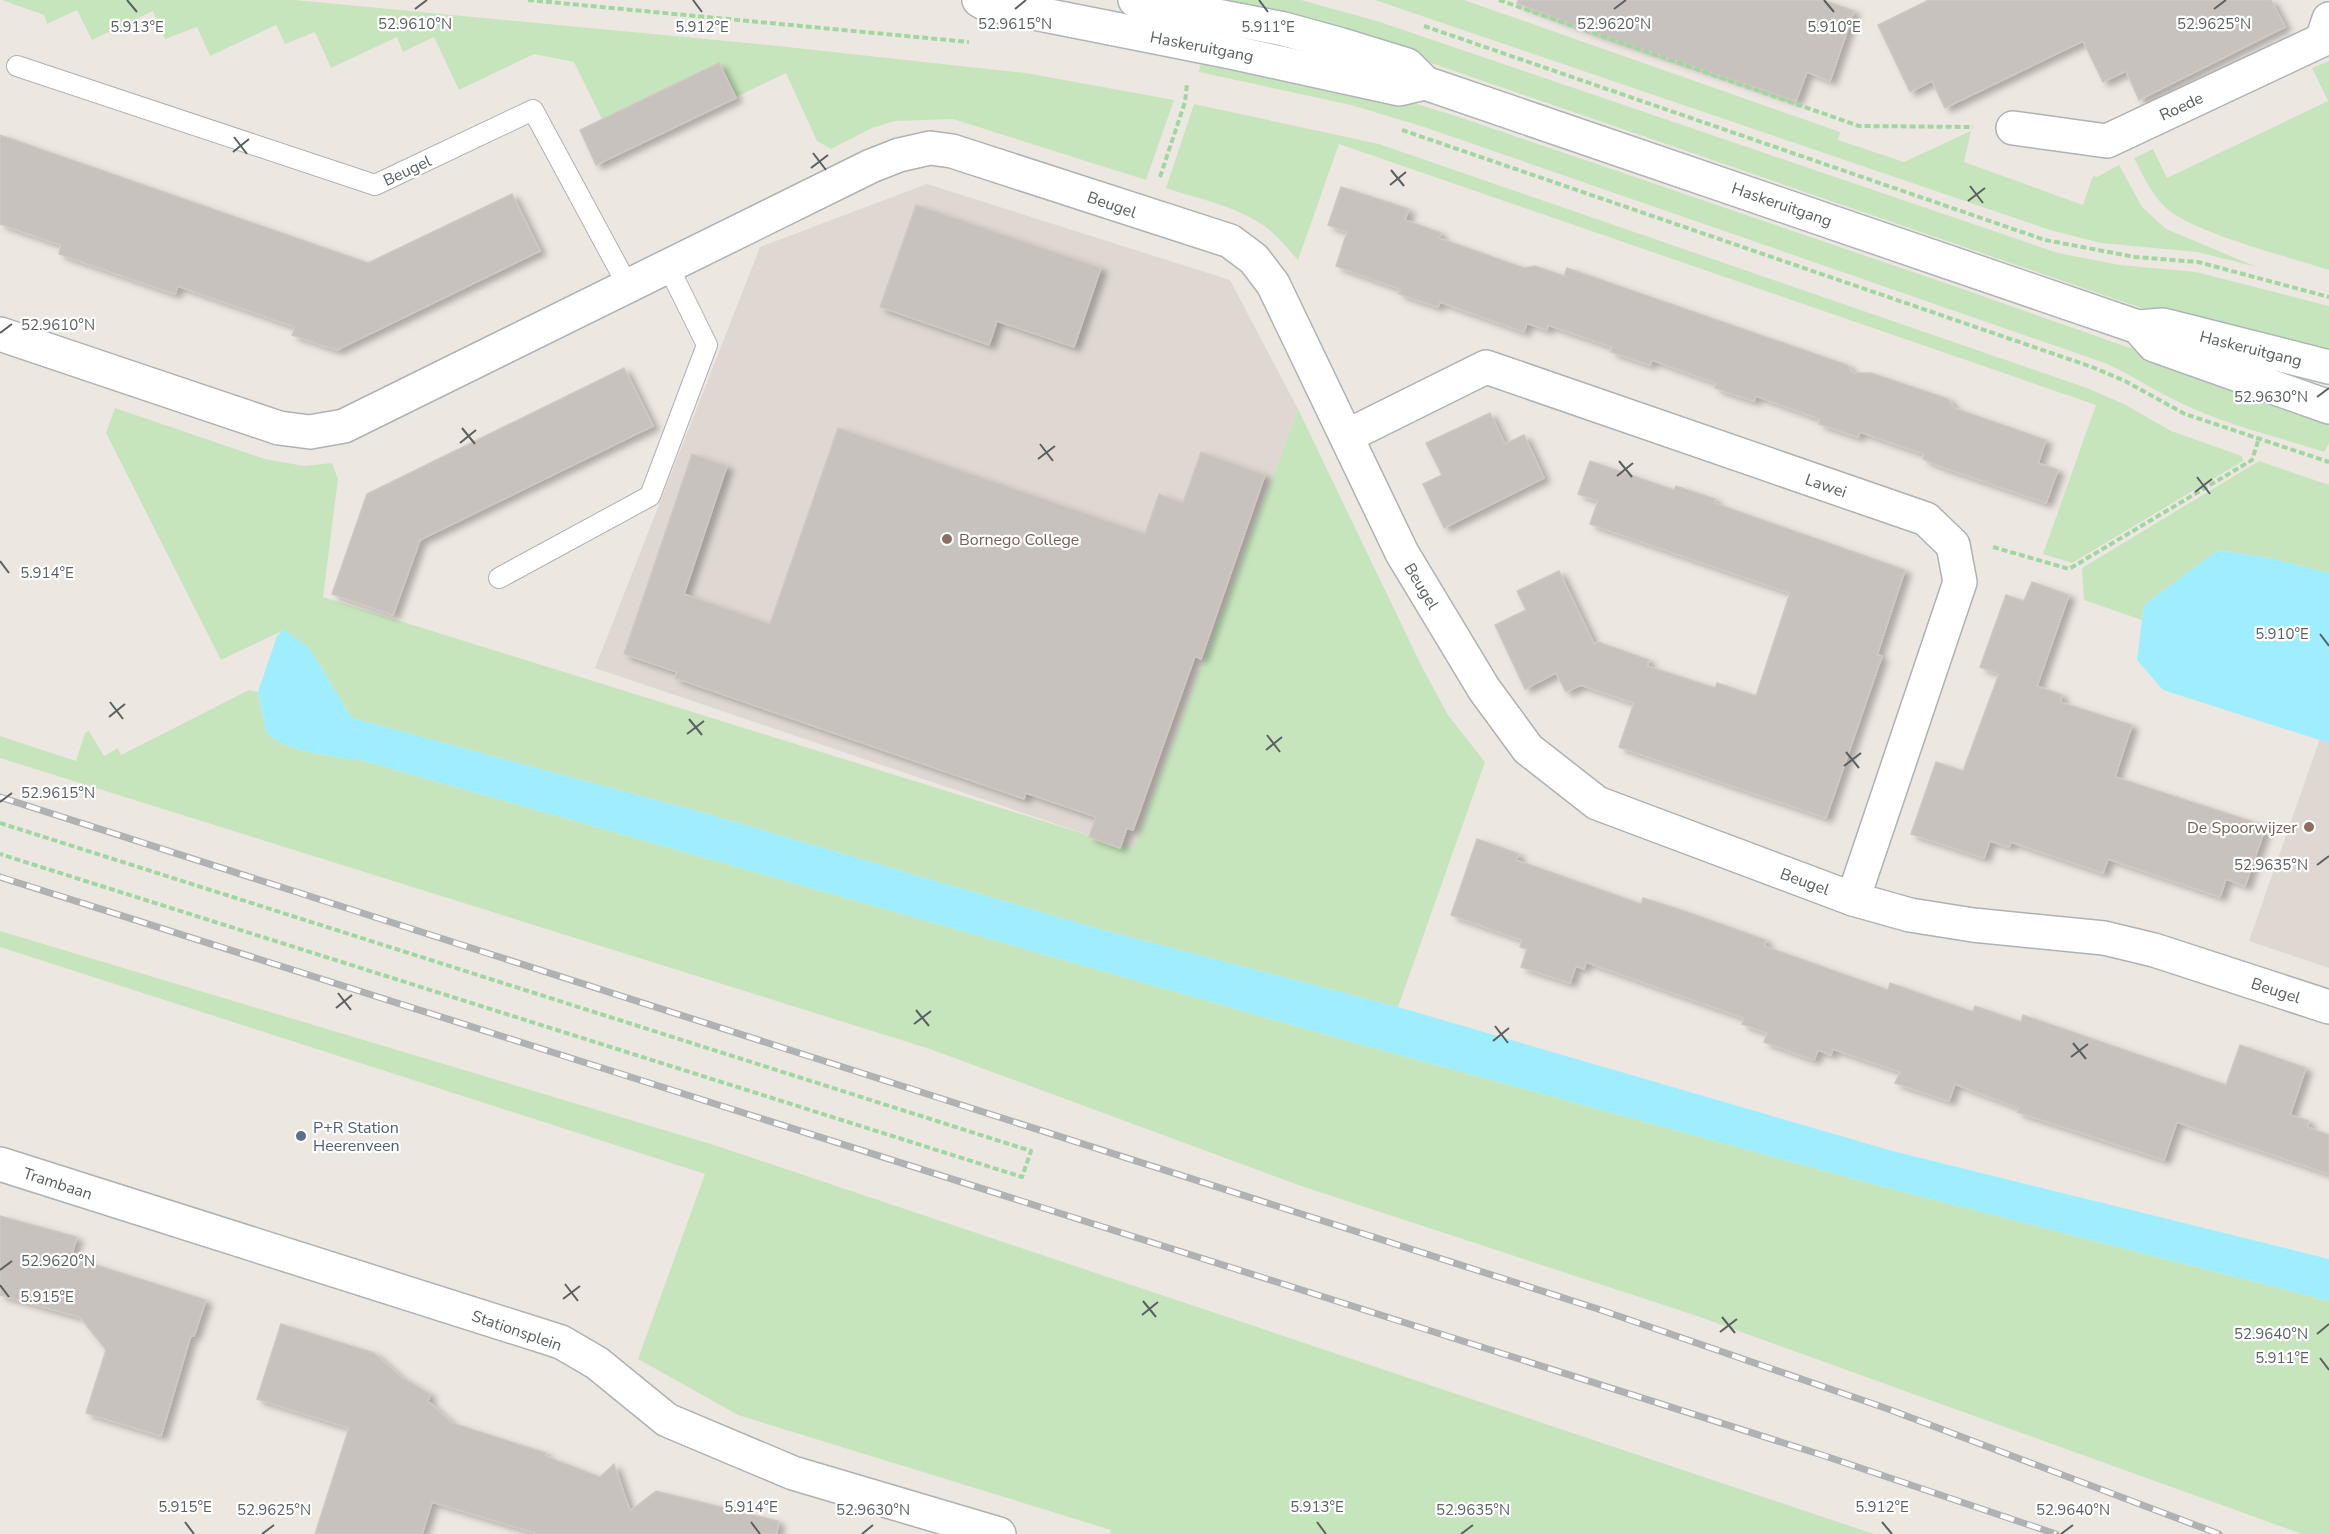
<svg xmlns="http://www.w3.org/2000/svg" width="2329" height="1534" font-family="'Nunito Sans',sans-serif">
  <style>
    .education { fill: #dfd8d2 }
    .green { fill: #c7e5bd }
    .water { fill: #9feeff }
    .building { fill: #c8c2be; stroke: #d1c7c0; stroke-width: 1.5; filter: url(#shadow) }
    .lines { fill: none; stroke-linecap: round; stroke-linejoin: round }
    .service-casing { stroke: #adb2b4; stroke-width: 22 }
    .minor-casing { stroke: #adb2b4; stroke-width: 36 }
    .secondary-casing { stroke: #aeb4b7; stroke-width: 36 }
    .path { stroke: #a0d7a0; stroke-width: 4; stroke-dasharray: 6 3; stroke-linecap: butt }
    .service { stroke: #fff; stroke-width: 20 }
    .minor { stroke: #fff; stroke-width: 33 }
    .secondary { stroke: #fff; stroke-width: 33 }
    .rail-casing { stroke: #b0b1b2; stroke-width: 7 }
    .rail { stroke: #fff; stroke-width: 4.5; stroke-dasharray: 14; stroke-linecap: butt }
    .ticks { fill: none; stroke: #5a6062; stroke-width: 2 }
    .education-dot { fill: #8d6e63; stroke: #fff; stroke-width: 2 }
    .service-dot { fill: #5c6f8a; stroke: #fff; stroke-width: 2 }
    .labels { text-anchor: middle; stroke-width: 4.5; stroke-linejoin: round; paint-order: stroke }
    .street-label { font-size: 16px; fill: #5a6062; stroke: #fff }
    .education-label { font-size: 16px; fill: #785e54; stroke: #fff; text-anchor: start }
    .service-label { font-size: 16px; fill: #4e5e75; stroke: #fff; text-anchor: start }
    .ticks-label { font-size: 15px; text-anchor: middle; fill: #5a6062; stroke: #fff; stroke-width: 4.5; stroke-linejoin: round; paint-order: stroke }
  </style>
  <defs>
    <filter id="shadow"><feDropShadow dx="6" dy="4" stdDeviation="3" flood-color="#0004"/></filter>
  </defs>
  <rect width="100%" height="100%" fill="#ede7e1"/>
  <g class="education">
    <path d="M927 184 1230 280 1298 409 1133 850 595 668 760 247Z"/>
    <path d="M2329 713V968L2249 941Z"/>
  </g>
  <g class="green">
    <path d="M2 0H295L769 45 1026 73 1174 100 1146 180 953 119 895 121 872 128 831 149 817 141 786 73 736 97 719 63 602 119 574 62 534 54 459 90 434 37 403 52 397 37 331 68 315 32 285 44 276 25 210 56 197 27 165 39 153 11 92 40 77 10 47 24 44 15Z"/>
    <path d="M1212 0H1301L1380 22 2058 253 2120 265 2196 272 2329 306V357L2235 335 2144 309 1440 66 1368 42Z"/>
    <path d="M1375 0H1464L1840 132 1838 140 1904 162 1971 131 1964 162 2083 205 2093 176 2097 177 2119 165 2142 207 2166 229 2257 267 2197 252 2101 243 2050 230Z"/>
    <path d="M1202 58 1407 101 1456 116 1954 286 2329 418V443L2324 452C2279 437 2226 425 2183 404 2156 392 2132 375 2105 363L1424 127 1351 105 1199 72Z"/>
    <path d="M2329 61V270C2290 257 2193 233 2166 208 2151 194 2143 175 2134 158L2153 149 2167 178 2328 101 2312 68Z"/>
    <path d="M1194 104 1379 144 2087 388 2124 404 2171 431 2242 456 2243 461 2072 563 2043 554 2096 405 1339 144 1298 260C1285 246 1274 231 1258 222 1231 205 1196 198 1166 188Z"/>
    <path d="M115 408 265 459 304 466 332 463 338 479 323 597 1133 849 1298 409 1422 667 1448 715 1485 762 1398 1007 1103 930 704 813 352 718 309 648 284 630 221 660 106 433Z"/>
    <path d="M2259 461 2329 485V573L2269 558 2218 550 2144 605 2142 620 2084 600 2082 568Z"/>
    <path d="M249 690 258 692 266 732C282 752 339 757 364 761L1355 1043 1876 1185 2329 1301V1534H2302L1697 1316 1301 1186 930 1049 0 758V736L76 761 85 733 89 731 104 756 118 748 121 755Z"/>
    <path d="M0 931 714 1145 1874 1534H1110L1111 1530 738 1415 638 1359 705 1174 0 947Z"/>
  </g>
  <g class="water">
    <path d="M2218 550 2269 558 2329 573V743L2163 690 2137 660 2144 605Z"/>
    <path d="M284 629 309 648 352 718 704 813 1103 930 1398 1007 1889 1150 2329 1259V1301L1876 1185 1355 1043 364 761C339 757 282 752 266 732L258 692 277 636Z"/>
  </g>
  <g class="building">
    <path d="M1518 0H1823L1854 11 1830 81 1807 72 1796 101 1595 33 1517 3Z"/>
    <path d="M1929 0H2271L2285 27 2139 100 2126 71 2103 82 2083 41 1945 108 1932 81 1910 92 1878 25Z"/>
    <path d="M719 63 736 98 596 165 580 130Z"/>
    <path d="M0 135 368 263 512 194 540 251 337 350 292 335 295 327 178 286 175 294 59 254 61 245 0 224Z"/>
    <path d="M1341 187 1409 209 1405 220 1441 233 1439 238 1524 268 1535 266 1564 276 1567 268 1847 365 1853 373H1871L1948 399 1954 408 2046 440 2038 463 2058 470 2046 503 1942 467 1923 459 1924 454 1860 432 1858 437 1819 424 1820 419 1756 396 1754 401 1735 395 1715 388 1716 383 1652 360 1650 365 1611 352 1612 347 1548 325 1547 330 1527 323 1524 332 1440 302 1438 307 1399 294 1400 289 1336 266 1347 232 1328 225Z"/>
    <path d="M916 205 1101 268 1074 347 997 321 989 345 880 307Z"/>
    <path d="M624 368 653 426 420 540 393 615 332 594 367 494Z"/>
    <path d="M1490 413 1505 444 1524 435 1544 478 1444 528 1423 484 1442 475 1426 443Z"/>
    <path d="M838 428 1145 534 1159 494 1183 503 1201 452 1265 475 1201 659 1195 656 1133 830 1127 828 1120 848 1089 837 1096 817 1026 793 1024 799 675 678 677 672 624 654 692 454 727 466 684 594 770 624Z"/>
    <path d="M1590 461 1674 490 1676 486 1715 499 1714 503 1905 570 1877 655 1882 656 1826 818 1619 747 1634 703 1581 685 1566 692 1556 673 1525 689 1495 625 1526 610 1517 591 1559 571 1594 644 1598 642 1649 660 1647 666 1715 688 1717 683 1756 696 1790 593 1590 524 1598 501 1578 494Z"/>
    <path d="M2032 582 2069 595 2037 686 2062 695 2060 702 2132 725 2115 777 2266 826 2245 886 2226 879 2220 897 2108 859 2103 873 2011 842 2009 847 1990 841 1984 858 1911 834 1936 762 1963 771 1999 674 1980 667 2006 595 2024 601Z"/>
    <path d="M1477 839 1519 854 1516 860 1641 904 1643 898 1684 911 1766 940 1764 946 1888 990 1890 983 1973 1012 1975 1006 2021 1022 2023 1015 2226 1085 2240 1045 2306 1068 2290 1115 2309 1121 2307 1127 2329 1135V1174L2177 1122 2164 1160 2017 1112 2019 1108 1955 1084 1949 1101 1895 1083 1900 1072 1833 1049 1831 1055 1818 1050 1814 1060 1764 1042 1767 1033 1742 1024 1744 1018 1586 962 1584 969 1576 966 1570 983 1521 967 1527 949 1520 947 1522 940 1451 915Z"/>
    <path d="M0 1216 77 1237 71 1257 206 1300 194 1336 191 1335 161 1436 86 1413 106 1350 80 1317 0 1295Z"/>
    <path d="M281 1324 374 1353 401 1377 430 1394 428 1401 452 1423 546 1453 545 1456 600 1477 614 1464 630 1511 656 1491 778 1521 777 1534H539L432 1502 422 1534H315L349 1428 257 1399Z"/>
  </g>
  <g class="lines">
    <g class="service-casing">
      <g id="service">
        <path d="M17 66 375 185 533 110 628 286"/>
        <path d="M499 578 650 496 707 345 668 266"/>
      </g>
    </g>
    <g class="minor-casing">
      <g id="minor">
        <path d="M2013 128 2107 141 2322 40 2329 19"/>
        <path d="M0 334 279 428 310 432 344 426 871 166 899 155 930 148 952 151 1230 241 1254 259 1273 284 1402 553 1484 689 1528 749 1597 803 1853 899 1910 915 1973 925 2104 938 2154 950 2329 1007"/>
        <path d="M1347 436 1486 367 1926 519 1953 545 1960 582 1853 899"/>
        <path d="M0 1164 561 1342 597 1363 667 1420 793 1473 999 1534"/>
      </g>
    </g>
    <g class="secondary-casing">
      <g id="secondary">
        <path d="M979 0 984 3 1231 52 1399 89 1425 83"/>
        <path d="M1135 0 1284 29 1342 45 1407 65 1425 83 2138 327 2163 325 2329 367"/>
        <path d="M2139 328 2154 345 2329 407"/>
      </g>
    </g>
    <g class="path">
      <path d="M528 0 969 42"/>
      <path d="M1499 0 1859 126 1973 127"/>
      <path d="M1424 26 2045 240 2135 257 2198 262 2329 297"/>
      <path d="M1402 130 2092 367 2125 381 2185 414 2329 462"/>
      <path d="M1160 177 1185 102 1187 84"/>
      <path d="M1993 547 2069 569 2252 460 2259 438"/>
      <path d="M0 823 1031 1151 1022 1177 0 854"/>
    </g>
    <use href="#service" class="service"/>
    <use href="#minor" class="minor"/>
    <use href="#secondary" class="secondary"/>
    <g class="rail-casing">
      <g id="rail">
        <path d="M0 797 1598 1309 1888 1409 2219 1534"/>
        <path d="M0 877 1825 1456 2056 1534"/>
      </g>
    </g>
    <use href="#rail" class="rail"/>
  </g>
  <path class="ticks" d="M127 0 137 12M693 0 702 12M1259 0 1268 12M1824 0 1834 12M415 9 427 0M1015 9 1026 0M1614 9 1626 0M2214 9 2226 0M234 137 247 154M233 152 249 139M813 153 826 170M811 168 828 155M1391 170 1404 186M1390 185 1406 172M1970 186 1983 203M1968 201 1985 188M0 333 12 324M2317 397 2329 388M462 428 475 444M460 443 476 430M1040 444 1053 461M1038 459 1055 446M1619 461 1632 477M1617 476 1633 463M2197 477 2210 494M2195 492 2212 479M0 561 9 573M2320 634 2329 646M110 702 123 719M109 717 125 704M689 719 702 735M687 734 704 721M1267 735 1280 752M1266 750 1282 737M1846 752 1859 768M1844 766 1861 753M0 802 12 793M2317 865 2329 856M338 993 351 1010M336 1008 352 995M916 1010 929 1026M914 1024 931 1011M1495 1026 1508 1043M1493 1041 1509 1028M2073 1043 2086 1059M2071 1057 2088 1044M0 1270 12 1261M565 1284 578 1301M0 1285 9 1297M563 1299 580 1286M1143 1301 1156 1317M1142 1315 1158 1302M1722 1317 1735 1333M1720 1332 1737 1319M2317 1334 2329 1324M2320 1358 2329 1370M185 1522 194 1534M751 1522 760 1534M1317 1522 1326 1534M1882 1522 1892 1534M262 1534 274 1525M862 1534 873 1525M1461 1534 1473 1525M2061 1534 2073 1525"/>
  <g class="education-dot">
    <circle cx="947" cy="539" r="6"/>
    <circle cx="2309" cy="827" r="6"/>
  </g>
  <circle class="service-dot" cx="301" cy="1136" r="6"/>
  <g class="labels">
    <g class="street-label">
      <text transform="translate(1202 46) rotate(11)" y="6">Haskeruitgang</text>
      <text transform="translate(2181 106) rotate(-25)" y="6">Roede</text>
      <text transform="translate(407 170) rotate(-25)" y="6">Beugel</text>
      <text transform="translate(1112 204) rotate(19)" y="6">Beugel</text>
      <text transform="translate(1782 204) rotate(19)" y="6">Haskeruitgang</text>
      <text transform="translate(2251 348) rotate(14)" y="6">Haskeruitgang</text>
      <text transform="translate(1826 485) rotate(19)" y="6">Lawei</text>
      <text transform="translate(1422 586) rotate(59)" y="6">Beugel</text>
      <text transform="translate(1805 881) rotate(20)" y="6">Beugel</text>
      <text transform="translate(2276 990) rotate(18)" y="6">Beugel</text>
      <text transform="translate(58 1183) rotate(18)" y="6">Trambaan</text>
      <text transform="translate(517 1330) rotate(19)" y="6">Stationsplein</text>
    </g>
    <g class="education-label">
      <text x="959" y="545">Bornego College</text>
      <text x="2297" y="833" text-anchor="end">De Spoorwijzer</text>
    </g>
    <g class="service-label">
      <text x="313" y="1133">P+R Station<tspan x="313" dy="18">Heerenveen</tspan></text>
    </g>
  </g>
  <g class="ticks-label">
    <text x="415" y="29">52.9610°N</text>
    <text x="1015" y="29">52.9615°N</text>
    <text x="1614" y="29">52.9620°N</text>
    <text x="2214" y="29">52.9625°N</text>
    <text x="137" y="32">5.913°E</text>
    <text x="702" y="32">5.912°E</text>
    <text x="1268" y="32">5.911°E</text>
    <text x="1834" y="32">5.910°E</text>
    <text x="58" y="330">52.9610°N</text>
    <text x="2271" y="402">52.9630°N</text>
    <text x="47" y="578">5.914°E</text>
    <text x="2282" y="639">5.910°E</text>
    <text x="58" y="798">52.9615°N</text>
    <text x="2271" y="870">52.9635°N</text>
    <text x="58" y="1266">52.9620°N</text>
    <text x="47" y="1302">5.915°E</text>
    <text x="2271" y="1339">52.9640°N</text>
    <text x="2282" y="1363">5.911°E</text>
    <text x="185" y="1512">5.915°E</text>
    <text x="751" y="1512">5.914°E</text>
    <text x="1317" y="1512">5.913°E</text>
    <text x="1882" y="1512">5.912°E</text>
    <text x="274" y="1515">52.9625°N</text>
    <text x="873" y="1515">52.9630°N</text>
    <text x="1473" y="1515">52.9635°N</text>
    <text x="2073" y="1515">52.9640°N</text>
  </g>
</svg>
